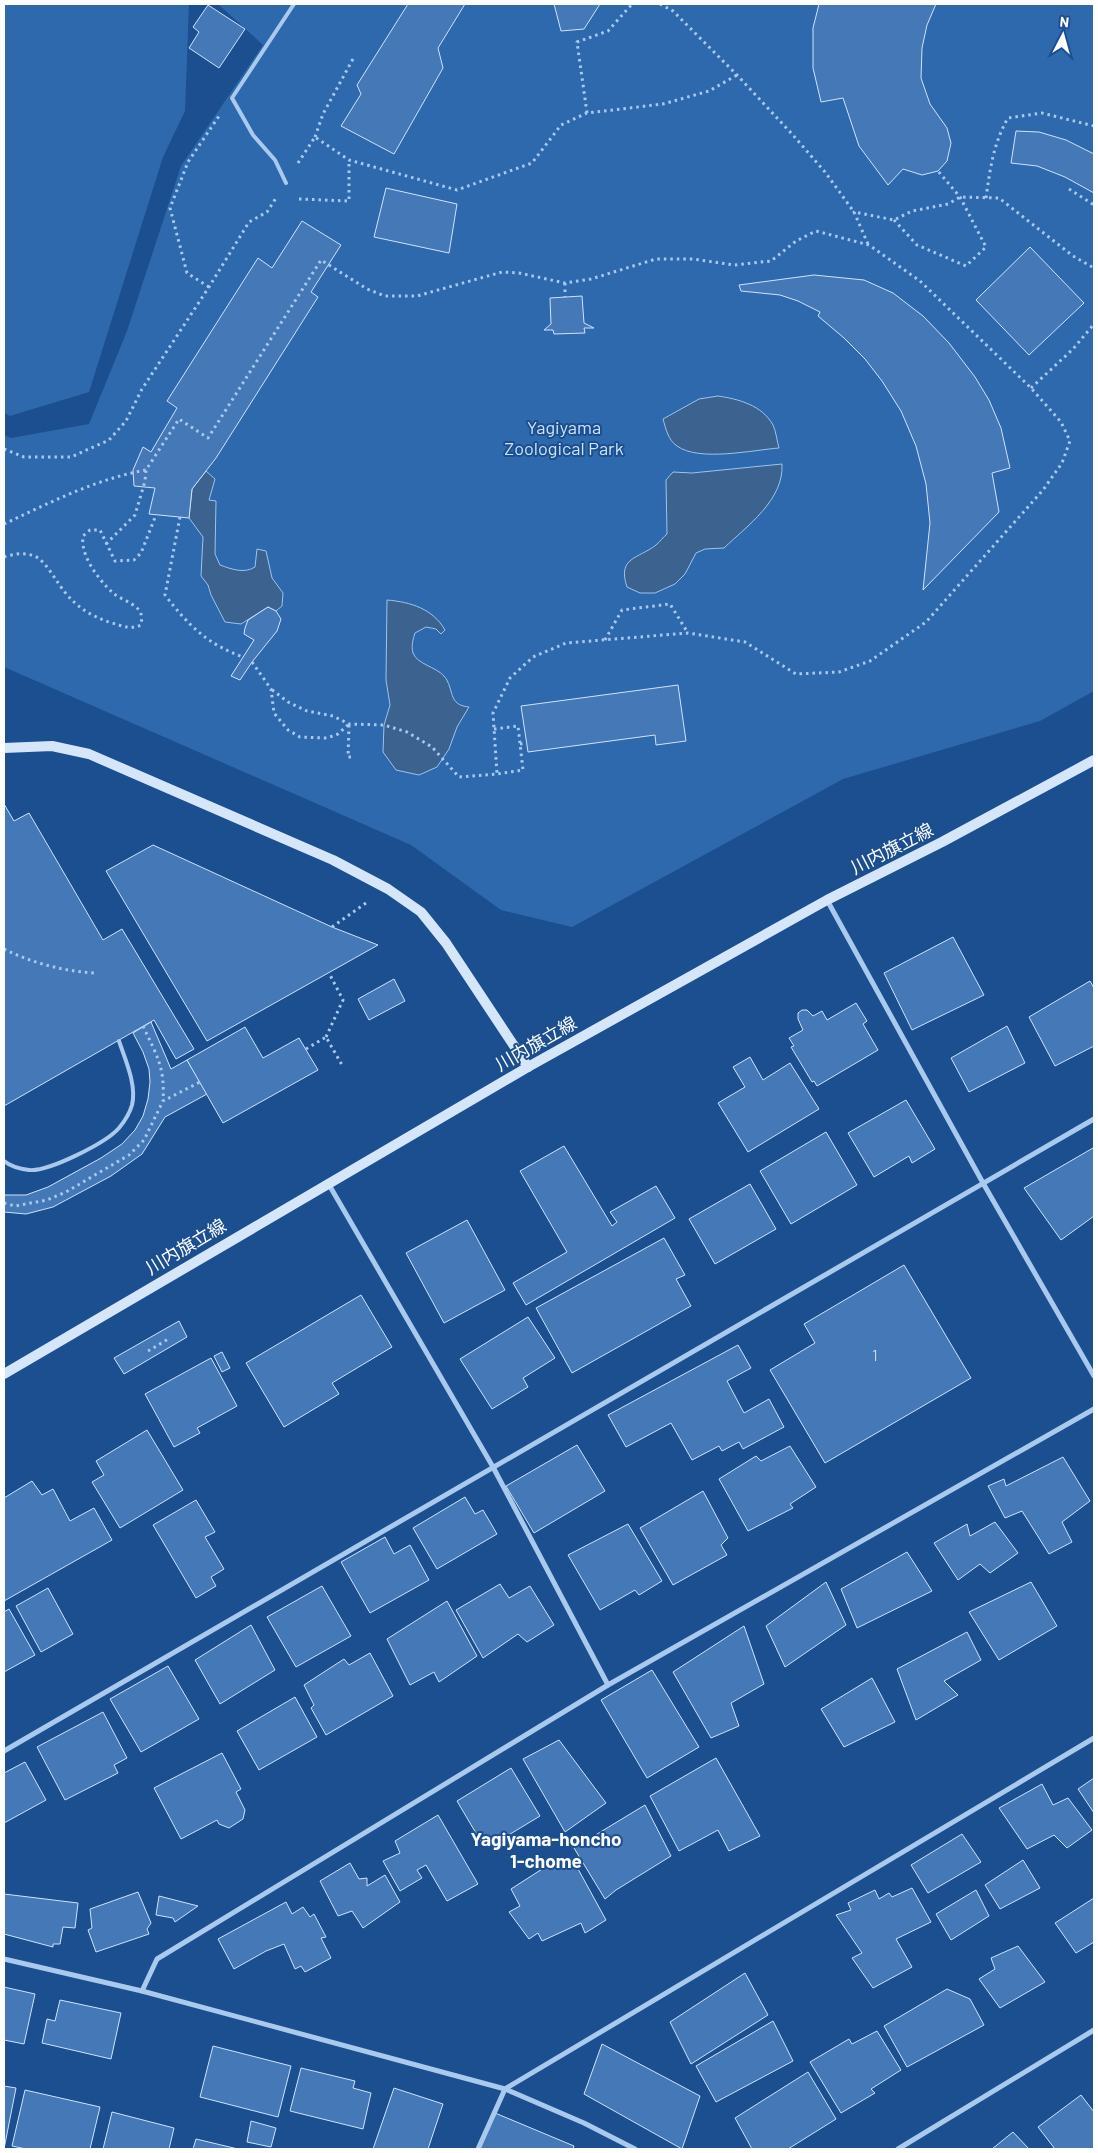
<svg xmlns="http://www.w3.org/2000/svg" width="1098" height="2153" font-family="Barlow,'Noto Sans JP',sans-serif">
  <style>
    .green { fill: #2e69ad }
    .water { fill: #3c6290; stroke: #9cc4f0 }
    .building { fill: #4478b7; stroke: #cfe3fa }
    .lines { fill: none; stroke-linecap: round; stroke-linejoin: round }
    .path { stroke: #a9c9ee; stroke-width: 3; stroke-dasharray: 2.5 4; stroke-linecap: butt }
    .lane { stroke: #a9c9ee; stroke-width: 4 }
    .street { stroke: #a9c9ee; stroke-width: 5 }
    .secondary { stroke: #d6e6fa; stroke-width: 10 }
    .path-bridge { stroke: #a9c9ee; stroke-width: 3; stroke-dasharray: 2.5 4; stroke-linecap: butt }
    .labels { text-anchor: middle; stroke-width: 4; stroke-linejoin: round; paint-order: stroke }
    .number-label { font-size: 15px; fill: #d0dded }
    .park-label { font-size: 18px; fill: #cfe3fa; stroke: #1b4f8f }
    .street-label { font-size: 18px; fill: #fff; stroke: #1b4f8f }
    .neighbourhood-label { font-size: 19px; font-weight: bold; fill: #fff; stroke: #1b4f8f }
  </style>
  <rect width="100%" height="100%" fill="#1b4f8f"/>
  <g class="green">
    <path d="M4 4H189L185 111 163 157 89 392 10 416 4 413Z"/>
    <path d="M218 4H1094V691L1040 721 843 779 572 927 501 910 411 845 4 667V435L11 438 89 424 127 331 181 166 263 45Z"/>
  </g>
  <g class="water">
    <path d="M718 396C738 399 762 405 773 425 776 431 777 441 779 448 753 450 699 462 677 446 668 440 666 429 663 419L699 399Z"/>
    <path d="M782 464C784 500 747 526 724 548L705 549 696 553 685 574 675 584 655 593H640L627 587C617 557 638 559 656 545 660 542 663 537 667 534L666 480 673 472 692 473Z"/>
    <path d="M206 471 215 479 209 500 216 501 215 554 220 565C231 569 244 574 255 567L257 549 266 551 272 578 283 593 282 606 276 611 268 607 241 624 225 622 211 595 208 585 201 576 203 537 189 518 192 489Z"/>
    <path d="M387 600C411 602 433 609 445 630L441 634 436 629 426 627 415 633C413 639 411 646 413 653 417 664 436 667 444 676 455 689 447 705 469 707L457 727 449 749 437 767 419 775 396 770 383 752 384 725 390 705 386 680Z"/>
  </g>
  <g class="building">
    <path d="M408 4H465L438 48 443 68 394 154 341 126 361 94 357 85Z"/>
    <path d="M554 4H600L584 29 561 31Z"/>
    <path d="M819 4H936L927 25 922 48 921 78 930 104 947 128 951 143 947 161 938 171 922 175 903 169 888 185 859 146 843 98 821 102 813 68V28Z"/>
    <path d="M208 5 245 29 219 68 189 48 199 32 193 27Z"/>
    <path d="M1016 131 1039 132 1066 140 1094 154V193L1065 177 1037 166 1011 163Z"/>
    <path d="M386 188 457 204 449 253 374 237Z"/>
    <path d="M302 221 341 245 311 292 318 297 216 458 192 489 189 518 149 514 155 488 134 486 133 470 143 447 151 452 177 408 167 401 258 258 272 268Z"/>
    <path d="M1030 247 1084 303 1029 355 976 300Z"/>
    <path d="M814 275 864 280 893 293 923 316 949 343 975 377 989 400 1001 428 1010 468 992 473 999 512 923 590 930 523 926 484 916 446 901 411 882 381 865 359 844 338 818 316 820 312 798 301 780 295 741 291 739 285Z"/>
    <path d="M582 296 584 323 594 328H584L585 333 554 334 553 330H544L551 324 550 298Z"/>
    <path d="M268 607 276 611 281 619 277 631 252 662 240 680 231 676 254 640 244 634 245 628 248 620Z"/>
    <path d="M678 685 686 741 656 745 655 735 528 752 521 706Z"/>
    <path d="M4 804 14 821 29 813 103 940 122 929 194 1049 176 1059 154 1020 4 1106Z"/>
    <path d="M153 845 332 927 378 945 207 1041 106 871Z"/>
    <path d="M953 937 984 995 912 1030 884 973Z"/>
    <path d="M394 979 405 1001 369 1020 358 999Z"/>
    <path d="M1090 981 1094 988V1046L1055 1066 1029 1017Z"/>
    <path d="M856 1003 867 1021 863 1024 878 1050 817 1086 814 1081 812 1082 791 1047 794 1046 789 1038 803 1030 798 1019V1013L802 1010H807L813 1016 822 1011 827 1020Z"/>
    <path d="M151 1022 171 1069 187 1060 207 1094 165 1117 142 1154 111 1176 53 1207 26 1214 4 1212V1195H26L48 1187 101 1158 122 1144 135 1130 143 1116 148 1099 150 1082 149 1069 143 1052 133 1033Z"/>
    <path d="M1007 1026 1025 1063 969 1092 951 1058Z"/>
    <path d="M245 1027 263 1058 299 1038 318 1070 223 1123 187 1060Z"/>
    <path d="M750 1057 763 1080 790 1063 819 1109 748 1152 718 1103 745 1087 733 1067Z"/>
    <path d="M906 1100 935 1149 912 1163 909 1156 874 1177 848 1133Z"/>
    <path d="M826 1132 857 1185 791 1224 760 1171Z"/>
    <path d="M564 1146 612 1226 617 1222 610 1212 656 1186 675 1218 526 1305 513 1283 567 1252 520 1171Z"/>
    <path d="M1093 1148 1094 1152V1216L1061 1240 1024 1188Z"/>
    <path d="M750 1184 776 1229 715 1264 689 1219Z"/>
    <path d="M467 1220 505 1290 444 1323 406 1253Z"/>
    <path d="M664 1238 685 1275 676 1279 691 1306 572 1373 536 1308Z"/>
    <path d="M904 1265 971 1378 825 1463 770 1370 815 1343 804 1324Z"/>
    <path d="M361 1295 392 1347 332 1383 339 1394 284 1427 246 1363Z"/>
    <path d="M528 1317 555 1358 523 1378 528 1387 492 1409 460 1359Z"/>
    <path d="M179 1321 187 1337 124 1374 114 1358Z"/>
    <path d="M738 1345 751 1368 727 1381 744 1413 769 1399 784 1427 743 1449 739 1442 722 1451 719 1446 692 1460 671 1423 626 1447 608 1415Z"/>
    <path d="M222 1352 230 1368 222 1372 214 1356Z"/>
    <path d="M211 1358 237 1406 197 1428 200 1433 174 1447 145 1394Z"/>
    <path d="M147 1430 183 1490 120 1528 92 1482 104 1475 96 1461Z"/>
    <path d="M577 1445 605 1491 534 1533 506 1486Z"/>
    <path d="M790 1446 816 1487 790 1504 793 1508 748 1531 719 1479 756 1456 761 1461Z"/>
    <path d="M1063 1457 1090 1501 1062 1522 1072 1542 1049 1554 1022 1511 1005 1518 988 1486 1004 1479 1006 1486Z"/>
    <path d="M32 1481 42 1495 53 1489 70 1521 94 1508 112 1540 4 1601V1498Z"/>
    <path d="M703 1491 728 1538 721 1545 727 1555 673 1585 640 1528Z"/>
    <path d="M465 1497 475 1514 483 1510 497 1534 437 1569 413 1528Z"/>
    <path d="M196 1500 215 1532 205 1537 224 1569 211 1577 216 1586 196 1598 153 1525Z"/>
    <path d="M995 1522 1018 1553 990 1573 980 1564 958 1580 934 1543 967 1524 970 1536Z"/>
    <path d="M628 1524 662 1581 639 1595 635 1590 600 1610 568 1555Z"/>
    <path d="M385 1537 394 1554 410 1545 429 1580 370 1613 341 1562Z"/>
    <path d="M907 1552 932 1591 857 1628 841 1589Z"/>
    <path d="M826 1582 846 1625 785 1667 766 1626Z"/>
    <path d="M1031 1582 1057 1626 999 1660 969 1612Z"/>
    <path d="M500 1584 509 1598 530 1586 554 1625 527 1642 518 1634 483 1658 456 1610Z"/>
    <path d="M322 1586 351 1636 296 1667 267 1617Z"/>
    <path d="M48 1588 73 1634 41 1652 16 1606Z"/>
    <path d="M447 1601 477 1656 439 1682 434 1672 410 1685 387 1639Z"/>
    <path d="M9 1609 35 1655 4 1672V1612Z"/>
    <path d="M251 1625 275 1670 220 1704 195 1660Z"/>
    <path d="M744 1626 764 1684 731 1703 739 1726 711 1738 673 1672Z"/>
    <path d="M967 1632 981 1660 944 1681 958 1695 916 1720 897 1669Z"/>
    <path d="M370 1653 393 1696 326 1735 311 1708 314 1705 304 1685 344 1659 349 1665Z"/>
    <path d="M168 1666 199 1719 141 1752 110 1699Z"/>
    <path d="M652 1670 699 1747 647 1778 601 1700Z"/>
    <path d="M872 1678 895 1722 844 1747 821 1709Z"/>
    <path d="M295 1697 317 1737 259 1770 237 1731Z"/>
    <path d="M103 1712 127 1758 114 1765 118 1773 65 1800 37 1747Z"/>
    <path d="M559 1740 606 1803 565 1832 523 1759Z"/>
    <path d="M222 1753 241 1789 236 1792 245 1810 243 1819 229 1828 219 1824 217 1820 181 1839 154 1788Z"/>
    <path d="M716 1758 760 1836 729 1851 718 1830 679 1851 650 1796Z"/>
    <path d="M25 1762 46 1800 4 1823V1773Z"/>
    <path d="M511 1768 540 1816 502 1839 500 1835 483 1845 457 1801Z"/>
    <path d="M1094 1778V1813L1078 1789Z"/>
    <path d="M1042 1784 1053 1805 1068 1798 1092 1830 1067 1848 1054 1835 1027 1849 999 1808Z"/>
    <path d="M645 1805 671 1856 616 1890 605 1899 574 1848Z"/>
    <path d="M438 1815 478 1884 447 1901 426 1865 417 1870 422 1878 400 1891 383 1861 400 1853 395 1841Z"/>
    <path d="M962 1834 981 1862 928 1893 911 1865Z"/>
    <path d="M572 1858 606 1920 585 1933 581 1923 542 1941 538 1933 529 1939 509 1912 520 1906 511 1889 553 1862 561 1867Z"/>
    <path d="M1023 1860 1040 1888 1000 1909 985 1885Z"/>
    <path d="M350 1863 359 1879 367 1878V1886L385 1875 400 1902 363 1928 352 1911 338 1916 320 1881Z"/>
    <path d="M912 1888 931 1922 896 1939 912 1967 873 1988 852 1958 862 1953 836 1915 851 1910 848 1903 875 1890 879 1899 889 1893 892 1897Z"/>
    <path d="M976 1890 989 1916 951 1940 936 1914Z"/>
    <path d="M138 1892 151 1923 147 1929 149 1934 96 1952 88 1930 92 1928 90 1909Z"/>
    <path d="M4 1894 78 1903 75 1928 63 1927 60 1944H53V1947L4 1934Z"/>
    <path d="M159 1896 198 1906 175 1922 173 1918 156 1915Z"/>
    <path d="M1094 1898V1942L1076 1953 1055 1923Z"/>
    <path d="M286 1902 292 1914 303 1907 310 1917 314 1914 326 1937 321 1938 331 1958 305 1972 301 1966 295 1969 284 1944 266 1951 234 1969 218 1939Z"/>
    <path d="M1018 1946 1045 1982 1000 2008 979 1979 995 1969 991 1958Z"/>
    <path d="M745 1973 768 2015 691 2064 670 2022Z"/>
    <path d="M4 1987 35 1994 24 2044 4 2040Z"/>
    <path d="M947 1989 970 1999 984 2025 907 2067 884 2026Z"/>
    <path d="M60 2000 121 2013 111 2059 42 2043 47 2019 55 2021Z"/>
    <path d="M773 2021 793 2061 716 2102 696 2066Z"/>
    <path d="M877 2031 901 2070 871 2089 875 2093 841 2113 810 2062 849 2039 852 2044Z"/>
    <path d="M602 2044 700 2096 682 2149 584 2094Z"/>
    <path d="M213 2046 291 2066 278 2117 200 2097Z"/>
    <path d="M301 2068 355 2081 353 2088 371 2093 363 2129 290 2111Z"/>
    <path d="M808 2072 836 2119 788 2149H752L735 2118Z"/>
    <path d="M4 2086 16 2088 4 2149Z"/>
    <path d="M394 2088 443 2104 428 2149H373Z"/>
    <path d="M25 2090 100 2107 90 2149H26L12 2146Z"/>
    <path d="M1081 2095 1094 2112V2149H1055L1038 2127Z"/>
    <path d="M112 2112 174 2128 169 2149H103Z"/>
    <path d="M495 2113 574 2146 573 2149H480Z"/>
    <path d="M251 2121 276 2128 271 2147 247 2142Z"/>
    <path d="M1013 2132 1029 2149H992Z"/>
    <path d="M196 2139 238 2149H193Z"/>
  </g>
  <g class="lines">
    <g class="path">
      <path d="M660 4 673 11 737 75 792 134 825 172 854 212"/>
      <path d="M587 113 577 42 608 31 632 4"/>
      <path d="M315 137 323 114 354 57"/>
      <path d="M298 163 315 137 349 160 457 190 532 163 561 125 587 113 663 104 709 91 737 75"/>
      <path d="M1069 189 1094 205"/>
      <path d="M986 198C990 170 993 144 1008 118L1042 113 1094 126"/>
      <path d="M299 199 349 201V160"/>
      <path d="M894 220 917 245 966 266 986 247 960 197 938 171"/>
      <path d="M868 244 854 212 894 220 912 211 948 204 960 197 999 198 1073 256 1094 268"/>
      <path d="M565 283V297"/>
      <path d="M209 287 187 273 170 208 188 162 219 116"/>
      <path d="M1031 388 1073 349 1094 324"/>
      <path d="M4 449 24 457H71L109 440 126 421 142 389 209 287 249 222 267 212 276 198"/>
      <path d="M180 517 165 595C188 625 207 644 243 657"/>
      <path d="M4 524C49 503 96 479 146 470"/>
      <path d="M106 544 135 515 145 481 146 470 179 419 208 438 321 260 367 289 385 296H417L502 272 519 273 565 283 591 279 656 259H693L734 265 771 261 796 241 816 231 869 245 920 281 1031 388 1061 422 1070 441 1062 463 1043 490 926 622 870 661 839 672 796 674 745 642 688 633 566 643 533 657 510 678 493 713 497 774 459 777 432 747 407 732 384 725 349 724 333 716 307 711 288 702 271 689"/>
      <path d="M4 557C14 554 24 552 34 556 45 559 57 583 64 591 77 608 93 617 112 623 123 626 131 630 141 625 142 619 142 614 139 610 132 602 120 599 113 593 99 580 80 556 83 536L90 530H100L115 561 134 560 141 553 156 515"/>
      <path d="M605 640 622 610 670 604 688 633"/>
      <path d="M252 662 271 689 274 713 288 730 300 737 327 738 338 734 349 724"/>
      <path d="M349 725 348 757H351"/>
      <path d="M494 729 518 726 523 770 497 774"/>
      <path d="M520 744 527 743"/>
      <path d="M332 927 366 903"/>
      <path d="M143 1026C157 1056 165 1067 163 1101"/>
      <path d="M326 1037 343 1000 329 973"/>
      <path d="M306 1049 326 1037 342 1065"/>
      <path d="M4 1203 15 1206 47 1200 66 1192 129 1155 144 1140 163 1101 200 1082"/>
      <path d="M148 1351 170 1338"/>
    </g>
    <g class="lane">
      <path d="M286 183 275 160 253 135 232 98 294 4"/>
      <path d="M4 1161C10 1166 21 1169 29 1170 48 1172 106 1143 119 1128 124 1122 130 1112 132 1105 137 1085 125 1059 119 1041"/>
    </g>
    <g class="street">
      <path d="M827 900 983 1183 1094 1376"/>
      <path d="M328 1183 493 1467 608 1685"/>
      <path d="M4 1751 1094 1119"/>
      <path d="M4 1959 142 1991 505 2089 584 2123 635 2149"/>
      <path d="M142 1991 157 1959 608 1685 1094 1409"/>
      <path d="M478 2149 505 2089 1094 1738"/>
      <path d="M898 2149 1094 2030"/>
    </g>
    <g class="secondary">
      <path d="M4 748 52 746 89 754 333 860 388 889 421 912 446 943 528 1067"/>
      <path d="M4 1374 528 1067 827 900 942 842 1094 760"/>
    </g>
    <path class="path-bridge" d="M4 949C32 963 63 971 94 973"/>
  </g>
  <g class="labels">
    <g class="number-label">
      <text x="875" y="1361">1</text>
    </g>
    <g class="park-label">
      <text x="564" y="434">Yagiyama<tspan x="564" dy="21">Zoological Park</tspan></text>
    </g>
    <g class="street-label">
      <text transform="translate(892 849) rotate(-27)" y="6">川内旗立線</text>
      <text transform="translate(536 1044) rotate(-30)" y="6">川内旗立線</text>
      <text transform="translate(186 1247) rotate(-31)" y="6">川内旗立線</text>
    </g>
    <g class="neighbourhood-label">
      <text x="546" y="1846">Yagiyama-honcho<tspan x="546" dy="22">1-chome</tspan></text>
    </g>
  </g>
  <rect width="1098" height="2153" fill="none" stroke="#ffffff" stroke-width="10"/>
  <g transform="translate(1063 35) rotate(6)" stroke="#1b4f8f" stroke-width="4" paint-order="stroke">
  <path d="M0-4L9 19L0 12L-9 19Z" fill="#ffffff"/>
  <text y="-8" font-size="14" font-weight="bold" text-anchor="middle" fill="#ffffff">N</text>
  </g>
</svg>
